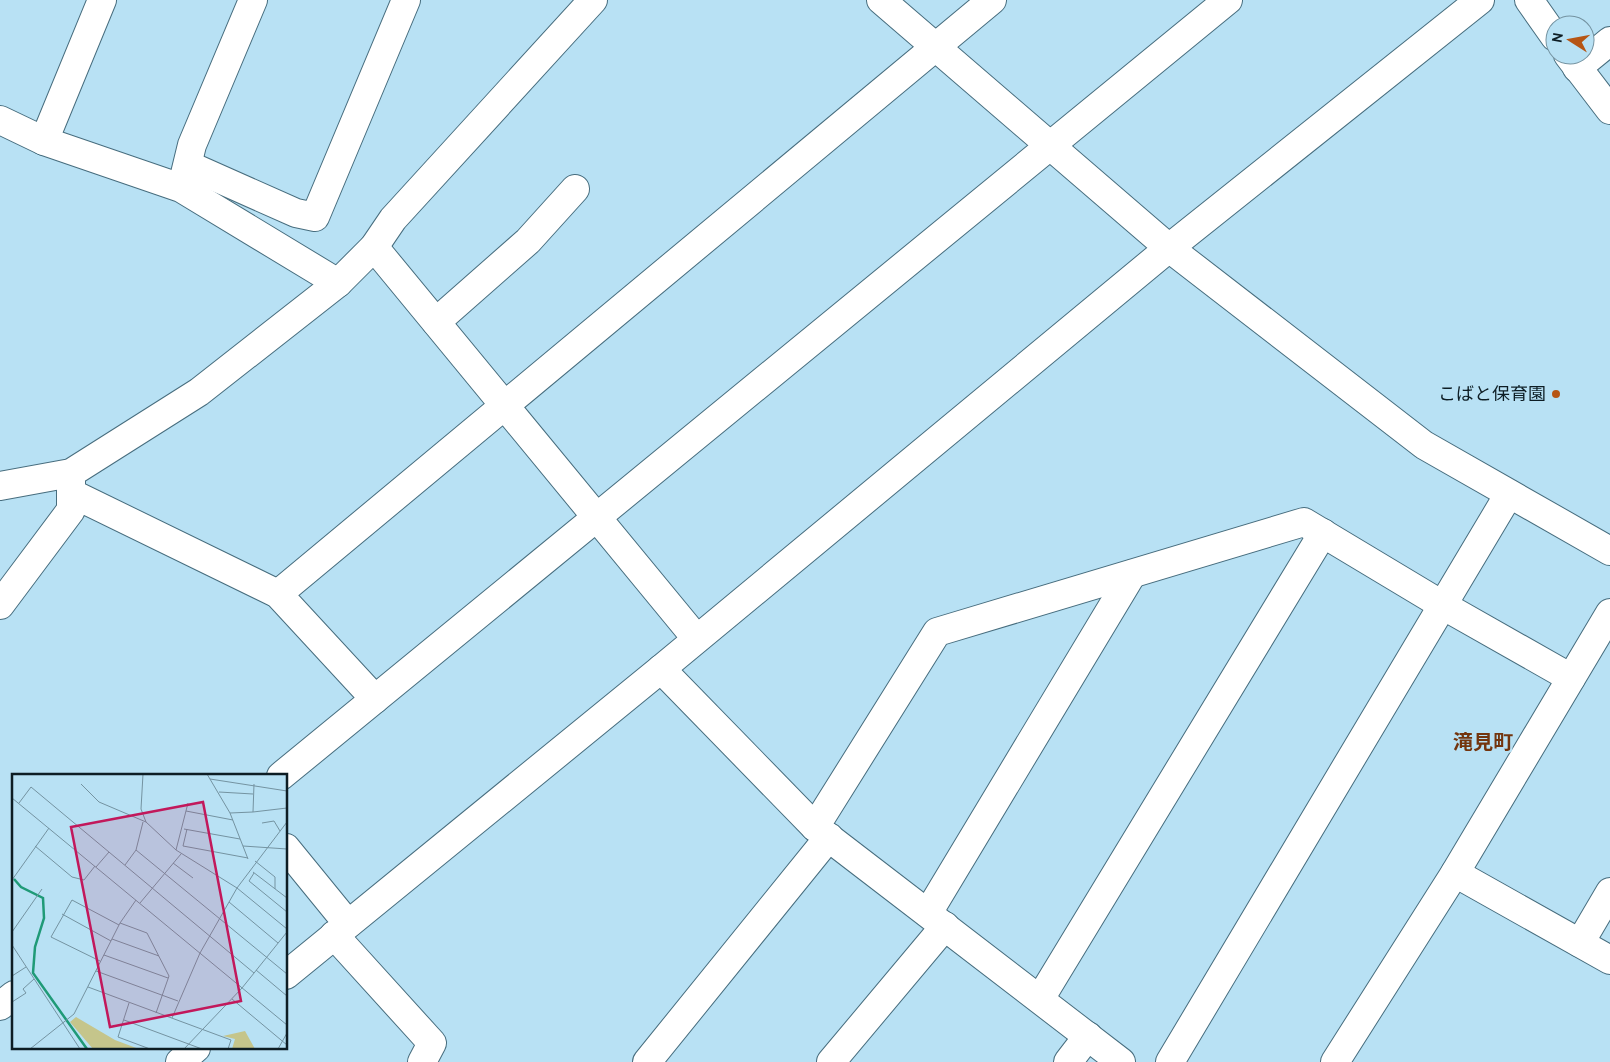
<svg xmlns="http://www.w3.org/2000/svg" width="1610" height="1062" font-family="Overpass,'Noto Sans JP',sans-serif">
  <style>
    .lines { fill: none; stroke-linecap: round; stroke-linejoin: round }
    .minor-casing { stroke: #476d7e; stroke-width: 30 }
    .minor { stroke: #fff; stroke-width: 28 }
    .poi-dot { fill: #b65514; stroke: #b8e1f4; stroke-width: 2 }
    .labels { text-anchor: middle; stroke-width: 4.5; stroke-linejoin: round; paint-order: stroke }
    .poi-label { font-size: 18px; fill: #0d1d24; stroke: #b8e1f4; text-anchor: end }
    .quarter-label { font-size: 20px; font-weight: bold; fill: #73350e; stroke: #b8e1f4 }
    .inset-river { fill: none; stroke: #1f9a77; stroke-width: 2.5 }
    .inset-road { fill: none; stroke: #7493a1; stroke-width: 1 }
    .view { fill: #c2185b; fill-opacity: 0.15; stroke: #c2185b; stroke-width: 2.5 }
    .inset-edge { fill: none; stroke: #0d1d24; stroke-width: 2.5 }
  </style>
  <rect width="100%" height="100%" fill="#b8e1f4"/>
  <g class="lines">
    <g class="minor-casing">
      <g id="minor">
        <path d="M881 0 1169 248 1424 445 1610 551"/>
        <path d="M1529 0 1555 37"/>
        <path d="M1568 55 1610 110"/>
        <path d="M1577 68 1610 41"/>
        <path d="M0 120 44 141 181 188 338 283"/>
        <path d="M44 141 102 0"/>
        <path d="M188 165 296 213 315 217 406 0"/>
        <path d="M183 182 192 145 253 0"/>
        <path d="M374 247 696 638"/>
        <path d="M436 322 528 241 575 189"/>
        <path d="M0 486 71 473 199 392 338 283 374 247 393 219 593 0"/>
        <path d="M71 493 278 594 375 699"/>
        <path d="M278 594 992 0"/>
        <path d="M0 605 71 510V477"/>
        <path d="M661 669 815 827 1121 1062"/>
        <path d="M281 776 1228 0"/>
        <path d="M815 827 937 632 1304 522 1444 606 1571 678"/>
        <path d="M286 848 348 924"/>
        <path d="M1455 873 1610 960"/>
        <path d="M928 913 1132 574"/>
        <path d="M334 935 432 1043 422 1062"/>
        <path d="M1580 943 1610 892"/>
        <path d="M286 975 661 669 1169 248 1480 0"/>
        <path d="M1040 999 1323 533"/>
        <path d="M0 1006 14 995"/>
        <path d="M180 1062 196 1048"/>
        <path d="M647 1062 829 837"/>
        <path d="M831 1062 945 926"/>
        <path d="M1068 1062 1088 1036"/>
        <path d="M1170 1062 1509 494"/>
        <path d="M1335 1062 1455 873 1610 613"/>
      </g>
    </g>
    <use href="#minor" class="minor"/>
  </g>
  <circle class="poi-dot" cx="1556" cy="394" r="5"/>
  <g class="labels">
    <g class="poi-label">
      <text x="1546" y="400">こばと保育園</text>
    </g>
    <g class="quarter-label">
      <text x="1483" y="749">滝見町</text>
    </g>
  </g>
  <g transform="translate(12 774)">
    <rect width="275" height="275" fill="#b8e1f4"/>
    <path d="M64 243 103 266 127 275H81L58 248ZM233 257 243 275H220L223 265 211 262Z" fill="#c5c58b"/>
    <path class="inset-river" d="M2 105 9 113 31 124 32 144 23 173 21 199 75 275"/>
    <path class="inset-road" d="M131 0 129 35 134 48 164 76 225 114 275 155M195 0 218 39M198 5 275 17M69 10 87 28 134 48M242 10 241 38 275 34M207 18 241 20M0 24 275 251M7 29 19 13 242 199M174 37 221 46M250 49 262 47 268 57M172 55 228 65M175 55 171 72 236 84M23 72 60 103 72 106 83 92M231 72 275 75M124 76 275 200M164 76 176 29M236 85 218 39 241 38M243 87 263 103V115M161 89 181 104M113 91 124 76 131 48M84 93 97 78M241 98 275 124M242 99 237 107 275 138M0 106 37 54M217 128 266 169M128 129 169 80M50 140 99 167M108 149 135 159 157 202 144 239M0 158 30 115M100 165 147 182M0 171 68 275M92 181 156 204M88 187 39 163 60 126 107 151M244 196 275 222M84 197 166 227M0 202 14 193M76 213 219 266 216 275M220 225 275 271M0 228 14 219 11 215 22 205M117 229 106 263 138 275M160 244 188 179 225 114 275 48M112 246 190 275M18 275 62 240 108 149 124 126M172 275 230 214 275 158M266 275 275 259"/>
    <path class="view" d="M191 28 229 227 98 253 59 53Z"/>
    <rect width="275" height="275" class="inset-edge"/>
  </g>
  <g transform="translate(1570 40) rotate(281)"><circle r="24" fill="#b8e1f4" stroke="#7493a1"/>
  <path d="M0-4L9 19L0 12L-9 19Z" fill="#b65514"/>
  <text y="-8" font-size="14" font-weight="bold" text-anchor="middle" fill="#0d1d24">N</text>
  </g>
</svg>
